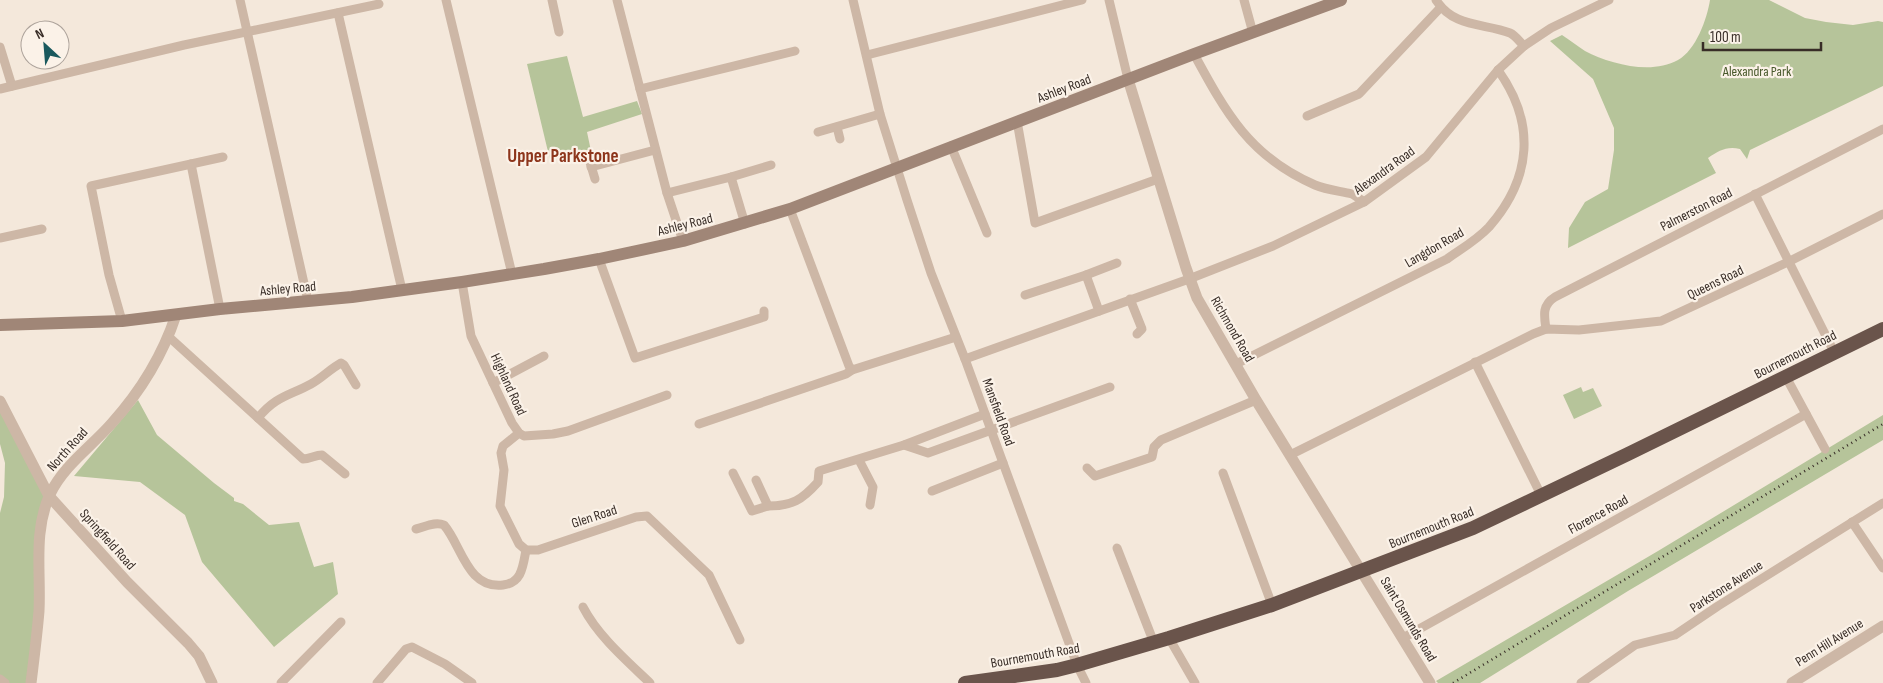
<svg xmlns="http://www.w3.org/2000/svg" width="1883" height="683" font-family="'Sofia Sans Condensed',sans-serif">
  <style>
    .green { fill: #b6c49a }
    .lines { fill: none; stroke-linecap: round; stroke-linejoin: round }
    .minor { stroke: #cdb7a6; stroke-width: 9 }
    .tertiary { stroke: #cdb7a6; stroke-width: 11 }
    .secondary { stroke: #a08677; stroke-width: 12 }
    .trunk { stroke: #6a544b; stroke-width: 14 }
    .rail { stroke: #382d27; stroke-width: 2.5; stroke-dasharray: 1 4; stroke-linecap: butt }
    .labels { text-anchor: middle; stroke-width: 4.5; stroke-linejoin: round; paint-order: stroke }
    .park-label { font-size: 14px; fill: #47582a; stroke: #fbf2e8 }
    .street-label { font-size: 14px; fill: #382d27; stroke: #fbf2e8 }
    .district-label { font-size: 19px; font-weight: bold; fill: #8d351b; stroke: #fbf2e8 }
  </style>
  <rect width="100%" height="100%" fill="#f4e8db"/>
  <g class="green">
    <path d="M1710 0H1769L1805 18 1826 22 1853 25 1878 21 1883 22V86L1750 150 1747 159 1740 149C1726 146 1719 151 1708 158L1716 173 1568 248 1569 228 1585 202 1608 189 1614 150V128L1593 79 1550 41 1562 35C1570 40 1577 46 1585 51 1610 64 1651 75 1678 60 1696 50 1707 19 1710 0Z"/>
    <path d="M567 56 583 117 637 101 642 114 587 132 591 151 550 160 527 64Z"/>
    <path d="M1581 387 1583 392 1593 388 1602 406 1574 419 1563 395Z"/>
    <path d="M138 400 157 435 214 483 234 498V501L243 504 269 525 299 522 314 567 333 562 338 594 274 647 202 562 185 515 140 482 74 476Z"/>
    <path d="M0 401 49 496 40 526 31 683H0V513L4 497 5 463 0 444Z"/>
    <path d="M1883 415V440L1628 591 1480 683H1438L1436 681 1658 551Z"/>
  </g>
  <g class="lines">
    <g class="minor">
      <path d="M240 0 308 301"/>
      <path d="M446 0 512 274"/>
      <path d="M552 0 559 32"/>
      <path d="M617 0 667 193 683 241"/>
      <path d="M853 0 880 114 907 200 931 273 965 359 1077 665 1086 683"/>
      <path d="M1109 0 1128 79"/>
      <path d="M1244 0 1253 33"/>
      <path d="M1436 0C1454 28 1484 23 1510 33 1515 35 1520 42 1524 46"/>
      <path d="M338 13 402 290"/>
      <path d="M0 47 12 86"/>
      <path d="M1194 54C1226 113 1250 157 1315 185 1327 190 1340 191 1352 194 1356 196 1361 200 1364 202"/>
      <path d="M867 55 1082 0"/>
      <path d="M0 89 184 45 379 4"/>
      <path d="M640 89 795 51"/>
      <path d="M1307 116 1359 94 1441 7"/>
      <path d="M1017 121 1035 223 1158 179"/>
      <path d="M837 127 840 139"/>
      <path d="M818 132 880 114"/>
      <path d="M951 146 987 233"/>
      <path d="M589 159 595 179"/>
      <path d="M191 164 220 309"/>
      <path d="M591 167 655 150"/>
      <path d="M731 177 745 224"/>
      <path d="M667 193 731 177 771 165"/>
      <path d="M1755 194 1834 352"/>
      <path d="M790 209 849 366 852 370"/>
      <path d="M0 238 42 229"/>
      <path d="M599 259 635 358 764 317V311"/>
      <path d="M1086 275 1117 263"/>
      <path d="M462 282 471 336 512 423 519 433 524 436 553 434 568 431 667 395"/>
      <path d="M1025 295 1086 275 1099 311"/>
      <path d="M1130 299 1142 329 1137 334"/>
      <path d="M122 321 109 275 91 186 223 157"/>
      <path d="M1546 329C1544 315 1542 305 1555 297L1883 129"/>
      <path d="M169 337 303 459C310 459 315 455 322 455L345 474"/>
      <path d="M965 359 1189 279 1273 246 1364 202 1426 157 1498 70 1524 46 1551 28 1609 0"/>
      <path d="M1475 362 1541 495"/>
      <path d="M1236 364 1447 259C1461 249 1477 240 1489 227 1532 178 1536 123 1498 70"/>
      <path d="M1786 377 1825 449"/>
      <path d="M493 383 544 356"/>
      <path d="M258 418C276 396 289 396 311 384 322 378 330 369 341 363L344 365 356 385"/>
      <path d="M699 424 846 374 852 370 956 337"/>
      <path d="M519 433 503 446 501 453 504 470 500 506 519 544 526 550H538L636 517 647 516 709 575 740 640"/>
      <path d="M904 445 928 453 1110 387"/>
      <path d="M1290 455 1533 334 1546 329 1579 330 1661 321 1788 262 1883 214"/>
      <path d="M859 460 873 487 870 505"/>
      <path d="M1087 468 1095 476 1152 457 1154 447 1161 440 1256 400"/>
      <path d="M733 473 752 511 768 506 756 480"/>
      <path d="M1223 473 1272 605"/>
      <path d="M932 491 1003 463"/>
      <path d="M768 506C792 506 802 500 818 482L819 471 904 445 985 414"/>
      <path d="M1852 522 1883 568"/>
      <path d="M416 529C425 527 435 521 444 525 462 546 467 589 503 585 522 583 523 566 526 550"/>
      <path d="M1117 548 1154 643"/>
      <path d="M583 607C598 636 626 660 650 683"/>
      <path d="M1169 638 1195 683"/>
      <path d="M1403 638 1806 414"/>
      <path d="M0 679 5 683"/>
      <path d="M281 683 341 622"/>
      <path d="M377 683 406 649 412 647 445 664 472 683"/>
      <path d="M1581 683 1635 645 1675 635 1718 606 1883 503"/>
    </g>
    <g class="tertiary">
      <path d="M1128 79 1186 268 1197 298 1256 400 1430 683"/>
      <path d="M0 401 49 496 127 582 188 643 199 656 212 683"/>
      <path d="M31 683C34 659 37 635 39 611 41 571 33 532 50 494 64 465 91 447 112 423 140 392 163 354 176 315"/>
      <path d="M1792 683 1883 626"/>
    </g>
    <path class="secondary" d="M0 325 122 321 220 309 352 297 462 282 544 269 599 259 683 241 790 209 1194 54 1341 0"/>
    <path class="trunk" d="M965 683 1057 670 1077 665 1169 638 1272 605 1473 528 1628 454 1883 329"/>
    <path class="rail" d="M1453 683 1883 424"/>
  </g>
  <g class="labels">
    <g class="park-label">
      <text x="1757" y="76">Alexandra Park</text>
    </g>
    <g class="street-label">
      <text transform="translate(1064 88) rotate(-21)" y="5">Ashley Road</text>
      <text transform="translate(1384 170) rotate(-36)" y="5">Alexandra Road</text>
      <text transform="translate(1696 209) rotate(-27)" y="5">Palmerston Road</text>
      <text transform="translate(685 224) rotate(-14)" y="5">Ashley Road</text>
      <text transform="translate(1434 247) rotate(-30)" y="5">Langdon Road</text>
      <text transform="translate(1715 282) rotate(-26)" y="5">Queens Road</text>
      <text transform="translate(288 288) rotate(-5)" y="5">Ashley Road</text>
      <text transform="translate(1233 329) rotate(60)" y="5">Richmond Road</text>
      <text transform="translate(1795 354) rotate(-27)" y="5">Bournemouth Road</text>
      <text transform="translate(509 384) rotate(65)" y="5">Highland Road</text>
      <text transform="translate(999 412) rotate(70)" y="5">Mansfield Road</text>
      <text transform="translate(67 449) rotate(-48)" y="5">North Road</text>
      <text transform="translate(1598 514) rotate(-29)" y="5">Florence Road</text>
      <text transform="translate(594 516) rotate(-18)" y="5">Glen Road</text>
      <text transform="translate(1431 527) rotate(-22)" y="5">Bournemouth Road</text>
      <text transform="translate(108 539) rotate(48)" y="5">Springfield Road</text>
      <text transform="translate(1726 586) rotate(-33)" y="5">Parkstone Avenue</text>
      <text transform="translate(1409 619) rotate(59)" y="5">Saint Osmunds Road</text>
      <text transform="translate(1829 642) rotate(-32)" y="5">Penn Hill Avenue</text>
      <text transform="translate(1035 655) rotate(-10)" y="5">Bournemouth Road</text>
    </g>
    <g class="district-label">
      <text x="563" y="162">Upper Parkstone</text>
    </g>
  </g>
  <g transform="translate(45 45) rotate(334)"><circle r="24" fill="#fbf2e8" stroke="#ada39b"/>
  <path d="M0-4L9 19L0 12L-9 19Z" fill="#1a595d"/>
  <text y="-8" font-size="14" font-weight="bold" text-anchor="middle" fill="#382d27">N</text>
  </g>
  <path d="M1703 42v8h118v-8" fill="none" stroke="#382d27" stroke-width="2.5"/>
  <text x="1710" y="42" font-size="15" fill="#382d27" stroke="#fbf2e8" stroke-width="4" paint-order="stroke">100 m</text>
</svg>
